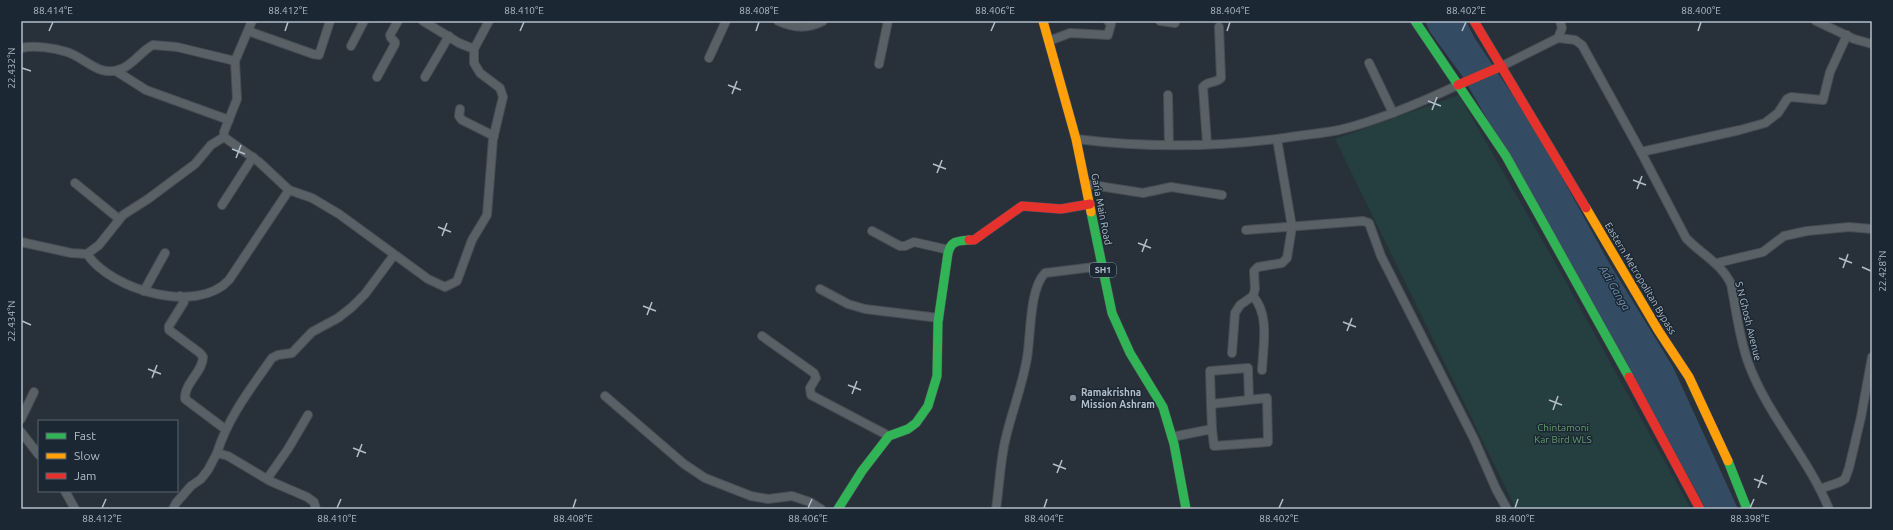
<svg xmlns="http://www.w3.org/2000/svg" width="1893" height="530" font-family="Ubuntu,sans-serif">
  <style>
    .green { fill: #253e3f }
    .water { fill: #334c64 }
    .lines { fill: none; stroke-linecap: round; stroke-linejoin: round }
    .street-casing { stroke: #474d53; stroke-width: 10 }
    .fast-casing { stroke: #474d53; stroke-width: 10 }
    .slow-casing { stroke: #474d53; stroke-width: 10 }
    .jam-casing { stroke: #474d53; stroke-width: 10 }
    .street { stroke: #596066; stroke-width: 8 }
    .fast { stroke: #30b455; stroke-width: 9 }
    .slow { stroke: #ff9f0a; stroke-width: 9 }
    .jam { stroke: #e5322d; stroke-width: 9 }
    .ticks { fill: none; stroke: #b2beca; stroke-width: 1.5 }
    .poi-dot { fill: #828d97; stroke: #1b2834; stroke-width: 1.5 }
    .labels { text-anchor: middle; stroke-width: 3; stroke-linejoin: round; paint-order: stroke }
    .shield { fill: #1b2834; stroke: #85919d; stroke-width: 1 }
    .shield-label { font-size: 9px; font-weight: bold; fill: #b2beca }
    .street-label { font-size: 10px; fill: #b2beca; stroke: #1b2834 }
    .poi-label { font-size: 10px; font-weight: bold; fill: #b2beca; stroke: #1b2834; text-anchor: start }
    .park-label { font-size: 10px; fill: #679d6d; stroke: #1b2834 }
    .water-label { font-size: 11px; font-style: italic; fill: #7092b0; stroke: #1b2834 }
    .neatline { fill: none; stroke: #b2beca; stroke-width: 1.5 }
    .ticks-label { font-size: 10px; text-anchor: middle; fill: #b2beca }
  </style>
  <rect width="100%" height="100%" fill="#283139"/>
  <path class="green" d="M1459 95 1561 273 1691 509H1516L1335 139Z"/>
  <path class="water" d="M1425 21H1466L1474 37 1537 132 1608 261 1673 367 1738 509H1706L1615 343 1463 77 1430 32Z"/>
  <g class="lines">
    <g class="street-casing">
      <g id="street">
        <path d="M252 21 235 61 237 99 224 132V137L259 162 289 190 312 198 339 214 428 279 445 287 457 281 472 240 487 215 493 139 503 97 500 88 480 73 474 63V49L489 21"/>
        <path d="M423 21 459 43 474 49"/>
        <path d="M778 21C793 28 808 29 823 21"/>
        <path d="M1160 21 1175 23"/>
        <path d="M1816 21 1854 39 1872 44"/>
        <path d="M248 31 313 54 319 55 330 21"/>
        <path d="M1558 38 1575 40 1582 45 1641 152 1686 238C1701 254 1721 263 1731 284 1736 309 1739 337 1748 362 1767 415 1808 457 1829 509"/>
        <path d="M1049 41 1070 33 1108 35 1111 24 1108 21"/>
        <path d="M351 46 364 21"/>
        <path d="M21 48C35 45 54 48 67 52 86 58 99 78 121 69 134 64 141 51 153 45L177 47 235 61"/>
        <path d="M709 58 726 21"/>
        <path d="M1369 63 1393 113"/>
        <path d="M879 64 888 21"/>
        <path d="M1502 66 1558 38 1562 28 1560 21"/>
        <path d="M116 71 146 90 229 120"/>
        <path d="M377 77 395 44V42L391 38 390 35 398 21"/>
        <path d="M425 77 449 36"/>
        <path d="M1168 95 1169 144"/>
        <path d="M460 109 459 116 462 120 494 136"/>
        <path d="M1076 139C1148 148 1225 147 1297 136 1311 134 1325 133 1339 130 1380 120 1420 103 1458 85"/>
        <path d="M1207 144 1203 87C1208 80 1216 84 1221 78L1219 27"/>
        <path d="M1641 152 1740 130 1765 123 1778 113 1787 99 1791 97 1823 100 1830 72 1847 35"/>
        <path d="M75 183 119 219"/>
        <path d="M1086 184 1143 193 1171 187 1222 195"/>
        <path d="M222 205 253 157"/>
        <path d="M1246 230 1363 221 1369 223 1381 256 1474 439 1496 489 1507 509"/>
        <path d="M872 231 900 246H905L914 242 949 250"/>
        <path d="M21 242 71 253 87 254 99 245 123 215 148 199 195 164 211 145 224 137"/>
        <path d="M87 254C111 290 197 315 229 280L289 190"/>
        <path d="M1717 263 1763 252 1784 236 1807 231 1849 227 1872 229"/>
        <path d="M820 289 848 304 865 309 939 318"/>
        <path d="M144 291 165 253"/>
        <path d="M180 296 184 302 169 326V330L200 353 203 357C203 372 184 383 185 399L225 429"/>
        <path d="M1253 296C1270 315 1263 346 1262 370"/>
        <path d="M762 336 814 373 816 378 810 388 811 395 889 436"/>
        <path d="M1232 353 1235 313 1240 305 1253 296 1255 289 1254 271 1258 267 1282 263 1287 258 1292 227 1277 139"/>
        <path d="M605 396 684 464 705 478 751 496 768 499 792 496 810 502 821 509"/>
        <path d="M1211 404 1212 429"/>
        <path d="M21 419 34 392"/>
        <path d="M21 432 39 455"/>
        <path d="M1172 437 1212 429 1214 446 1268 442 1267 398 1211 404 1210 371 1248 368 1249 399"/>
        <path d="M217 453C228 417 251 388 272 358L278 355 292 353 312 332 338 318 352 307 365 294 394 255"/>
        <path d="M267 479 288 449 308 415"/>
        <path d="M1820 489 1840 482 1845 479 1849 468 1861 417 1872 357"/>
        <path d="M65 491 75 509"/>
        <path d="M173 509 176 503 191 486 201 479 208 470 217 453 228 456 270 481 307 497 314 502 316 509"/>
        <path d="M996 509C999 488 1000 467 1004 446 1010 416 1022 388 1027 358 1031 336 1029 289 1045 273L1102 266"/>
      </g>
    </g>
    <g class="fast-casing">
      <g id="fast">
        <path d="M1415 21 1506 156 1629 377"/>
        <path d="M1091 212 1112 313 1130 353 1163 407 1174 444 1186 509"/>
        <path d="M1728 461 1747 509"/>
        <path d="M838 509 862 471 889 436 908 429 916 423 928 406 937 376 938 322 948 253C951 241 957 241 969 240"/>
      </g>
    </g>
    <g class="slow-casing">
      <g id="slow">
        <path d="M1043 21 1076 139 1091 212"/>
        <path d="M1586 208 1658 330 1689 377 1728 461"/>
      </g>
    </g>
    <g class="jam-casing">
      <g id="jam">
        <path d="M1474 21 1586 208"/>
        <path d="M1458 85 1502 66"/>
        <path d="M969 240H974L1022 206 1061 209 1090 204"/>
        <path d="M1629 377 1700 509"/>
      </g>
    </g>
    <use href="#street" class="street"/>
    <use href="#fast" class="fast"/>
    <use href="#slow" class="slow"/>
    <use href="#jam" class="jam"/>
  </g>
  <path class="ticks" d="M49 31 53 22M285 31 288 22M520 31 524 22M756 31 759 22M991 31 995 22M1227 31 1230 22M1462 31 1466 22M1698 31 1701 22M22 68 31 71M728 85 741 90M732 94 737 81M1428 101 1441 106M1432 110 1437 97M232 149 245 154M236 158 241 145M933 164 946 169M937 173 942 160M1633 180 1646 185M1637 189 1642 176M438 227 451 232M442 236 447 223M1138 243 1151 248M1142 252 1147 239M1839 258 1852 263M1862 267 1871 271M1843 268 1848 254M643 306 656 311M647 315 652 302M22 321 31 325M1343 322 1356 327M1347 331 1352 318M148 369 161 374M152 378 157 365M848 385 861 390M852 394 857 381M1549 400 1562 405M1553 410 1558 396M353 448 366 453M357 457 362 444M1053 464 1066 469M1057 473 1062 460M1754 479 1767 484M1758 488 1763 475M102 508 106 499M337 508 341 499M573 508 576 499M808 508 812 499M1044 508 1047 499M1279 508 1283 499M1515 508 1518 499M1750 508 1754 499"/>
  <circle class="poi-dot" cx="1073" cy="398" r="4"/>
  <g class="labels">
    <rect class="shield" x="1090" y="263" width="26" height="14" rx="3"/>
    <g class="shield-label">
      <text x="1103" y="273">SH1</text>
    </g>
    <g class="street-label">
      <text transform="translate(1102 209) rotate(79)" y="4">Garia Main Road</text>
      <text transform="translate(1641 278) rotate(59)" y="4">Eastern Metropolitan Bypass</text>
      <text transform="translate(1749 321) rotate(76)" y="4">S N Ghosh Avenue</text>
    </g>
    <g class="poi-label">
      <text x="1081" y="396">Ramakrishna<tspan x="1081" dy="12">Mission Ashram</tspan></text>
    </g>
    <g class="park-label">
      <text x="1563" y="431">Chintamoni<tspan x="1563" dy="12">Kar Bird WLS</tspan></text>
    </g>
    <g class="water-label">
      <text transform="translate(1615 288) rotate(60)" y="4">Adi Ganga</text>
    </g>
  </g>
  <rect width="1893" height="530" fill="none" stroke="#1b2834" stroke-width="44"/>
  <rect x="38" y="420" width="140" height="72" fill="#1b2834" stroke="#576470"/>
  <rect x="46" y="433" width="20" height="6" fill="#30b455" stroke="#576470"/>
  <text x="74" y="440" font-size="12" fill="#b2beca">Fast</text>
  <rect x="46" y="453" width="20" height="6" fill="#ff9f0a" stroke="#576470"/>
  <text x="74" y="460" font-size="12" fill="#b2beca">Slow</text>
  <rect x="46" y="473" width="20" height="6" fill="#e5322d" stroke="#576470"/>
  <text x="74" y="480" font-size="12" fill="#b2beca">Jam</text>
  <rect x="22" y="22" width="1849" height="486" class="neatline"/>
  <g class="ticks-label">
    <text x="53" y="14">88.414°E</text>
    <text x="288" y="14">88.412°E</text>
    <text x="524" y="14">88.410°E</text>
    <text x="759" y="14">88.408°E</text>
    <text x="995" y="14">88.406°E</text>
    <text x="1230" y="14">88.404°E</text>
    <text x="1466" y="14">88.402°E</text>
    <text x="1701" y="14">88.400°E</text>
    <text transform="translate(11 68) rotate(-90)" y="4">22.432°N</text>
    <text transform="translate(1882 271) rotate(-90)" y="4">22.428°N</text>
    <text transform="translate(11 321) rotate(-90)" y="4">22.434°N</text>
    <text x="102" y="522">88.412°E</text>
    <text x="337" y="522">88.410°E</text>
    <text x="573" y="522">88.408°E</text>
    <text x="808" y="522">88.406°E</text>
    <text x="1044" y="522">88.404°E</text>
    <text x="1279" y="522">88.402°E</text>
    <text x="1515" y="522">88.400°E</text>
    <text x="1750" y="522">88.398°E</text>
  </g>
</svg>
